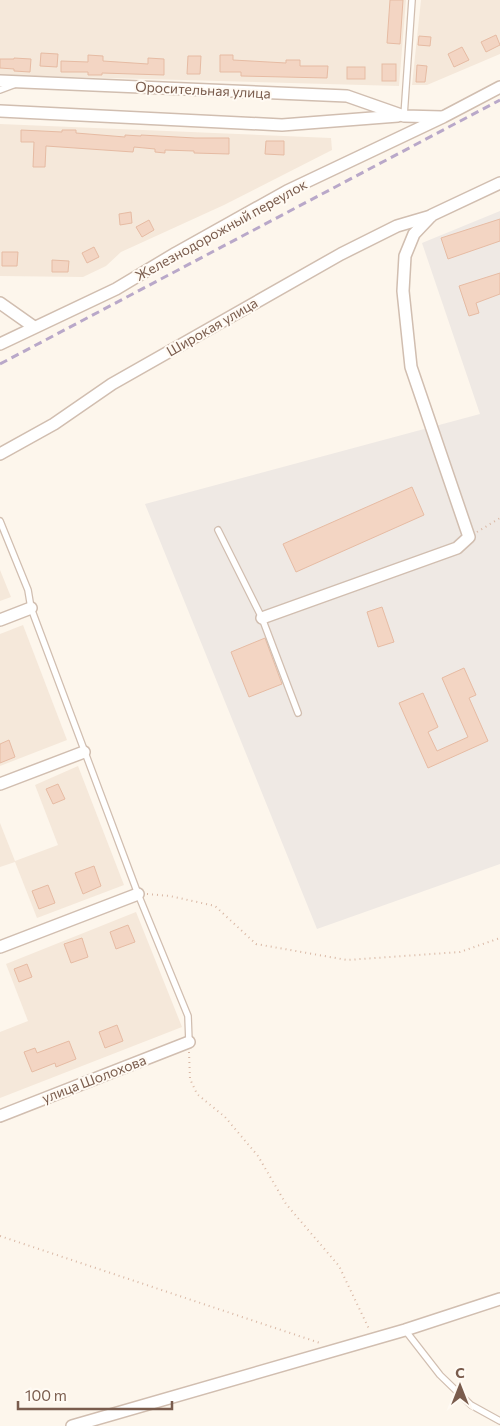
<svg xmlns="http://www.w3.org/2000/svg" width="500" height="1426" font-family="Commissioner,sans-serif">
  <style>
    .residential { fill: #f5e8da }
    .industrial { fill: #efe9e4 }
    .building { fill: #f3d5c3; stroke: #e6bba3 }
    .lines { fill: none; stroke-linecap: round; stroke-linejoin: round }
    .lane-casing { stroke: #d1beb0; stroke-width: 8 }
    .street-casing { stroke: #d1beb0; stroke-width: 14 }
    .path { stroke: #d9b8a5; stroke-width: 2; stroke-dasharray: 1 4; stroke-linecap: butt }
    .lane { stroke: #fff; stroke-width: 5.5 }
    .street { stroke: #fff; stroke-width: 11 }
    .rail { stroke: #b9a8c9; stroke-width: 3; stroke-dasharray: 8 5; stroke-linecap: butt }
    .labels { text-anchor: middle; stroke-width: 4; stroke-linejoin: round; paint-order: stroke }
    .street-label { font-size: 14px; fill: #7a5c4d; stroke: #fffaf3 }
  </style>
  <rect width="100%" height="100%" fill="#fdf6ec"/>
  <g class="residential">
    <path d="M0 0H406L399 86 0 75Z"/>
    <path d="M421 0H500V54L427 85H412Z"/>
    <path d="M0 124 331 138 332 150 224 205 121 252 106 266 83 277 0 276Z"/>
    <path d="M0 570 11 597 0 601Z"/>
    <path d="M23 625 67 740 0 766V634Z"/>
    <path d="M78 766 124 885 37 918 15 862 0 867V823L15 861 58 845 35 785Z"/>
    <path d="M136 912 182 1027 0 1098V1032L28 1021 6 964Z"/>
  </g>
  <path class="industrial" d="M500 211V864L317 929 145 504 480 414 422 243Z"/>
  <g class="building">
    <path d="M390 0H403L400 44 387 43Z"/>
    <path d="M496 35 500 45 486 52 481 42Z"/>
    <path d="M419 36 431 37 430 46 418 45Z"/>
    <path d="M462 47 469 60 454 67 448 54Z"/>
    <path d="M41 53 58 54 57 67 40 66Z"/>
    <path d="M88 55 103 56V61L148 64V58L164 59V75L102 73V75H88V72H61V61L88 62Z"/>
    <path d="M220 55H233V60L286 63V60H300V66H328L327 78 241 76V72H220Z"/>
    <path d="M188 56H201L200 74H187Z"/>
    <path d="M14 58 31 59 30 72 14 71V69L0 68V59H14Z"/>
    <rect x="382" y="64" width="14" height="17"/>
    <path d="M417 65 427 66 425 82H416Z"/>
    <rect x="347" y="67" width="18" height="12"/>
    <path d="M21 130 62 132V130H76V133L125 137V135L141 136V135L195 138H229V154L194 153V151L165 150V153L155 152V149L134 147 133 152 46 146 45 167H33L34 142H21Z"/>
    <path d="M266 141H284V155L265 154Z"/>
    <path d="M131 212 132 223 120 225 119 214Z"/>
    <path d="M500 219V241L448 259 441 238Z"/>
    <path d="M149 220 154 230 142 237 136 227Z"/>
    <path d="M94 247 99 257 87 263 82 253Z"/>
    <path d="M2 252H18L17 266H2Z"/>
    <path d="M52 260 69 261 68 272H52Z"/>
    <path d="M500 273V294L476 303 479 313 469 316 459 286Z"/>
    <path d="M412 487 424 515 296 572 283 544Z"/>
    <path d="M382 607 394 642 378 647 367 612Z"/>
    <path d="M265 638 282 684 249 697 231 652Z"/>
    <path d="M464 668 476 695 469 698 488 741 428 768 399 703 423 693 438 727 428 732 437 751 468 737 442 678Z"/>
    <path d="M9 740 15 757 0 763V744Z"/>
    <path d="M58 784 65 799 53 804 46 789Z"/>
    <path d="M94 866 101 886 83 894 75 873Z"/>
    <path d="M48 885 55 903 39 909 32 891Z"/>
    <path d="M128 925 135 942 116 949 110 932Z"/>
    <path d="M82 938 88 957 71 963 64 944Z"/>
    <path d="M27 964 32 977 19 982 14 969Z"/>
    <path d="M117 1025 123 1041 105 1048 99 1032Z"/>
    <path d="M69 1041 76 1059 56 1067 55 1063 32 1072 24 1052 35 1048 37 1053Z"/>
  </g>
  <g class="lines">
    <g class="lane-casing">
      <g id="lane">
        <path d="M0 90 16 84"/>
        <path d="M404 116 412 0"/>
        <path d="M0 521 28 590 31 608 138 894 188 1016 189 1042"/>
        <path d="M218 530 262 618 298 713"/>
        <path d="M405 1330 440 1375 471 1405 500 1421"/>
      </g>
    </g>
    <g class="street-casing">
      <g id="street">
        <path d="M0 81 347 96 404 116 442 117"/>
        <path d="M0 111 282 125 398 116"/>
        <path d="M0 303 34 327"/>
        <path d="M0 344 116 289 176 253 287 191 443 117 500 87"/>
        <path d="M0 454 54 424 112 384 341 254 397 226 431 216"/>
        <path d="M262 618 457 548 469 537 411 367 403 291 405 256 414 234 432 215 500 183"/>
        <path d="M0 620 31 608"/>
        <path d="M0 784 84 752"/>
        <path d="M0 947 138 894"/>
        <path d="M0 1116 189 1042"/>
        <path d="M72 1426 405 1330 500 1299"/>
      </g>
    </g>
    <g class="path">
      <path d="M477 532 500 518"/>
      <path d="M147 894 170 896 215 906 256 944 347 960 460 952 500 938"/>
      <path d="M189 1052 190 1079 197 1094 225 1117 258 1156 286 1204 339 1266 369 1329"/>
      <path d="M0 1236 320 1343"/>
    </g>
    <use href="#lane" class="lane"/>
    <use href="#street" class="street"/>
    <path class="rail" d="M0 364 500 100"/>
  </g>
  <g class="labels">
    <g class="street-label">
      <text transform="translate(203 90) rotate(3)" y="5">Оросительная улица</text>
      <text transform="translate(221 230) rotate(-29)" y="5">Железнодорожный переулок</text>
      <text transform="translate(212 327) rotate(-30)" y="5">Широкая улица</text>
      <text transform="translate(94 1079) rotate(-21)" y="5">улица Шолохова</text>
    </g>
  </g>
  <g transform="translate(460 1386)" stroke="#fffaf3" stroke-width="4" paint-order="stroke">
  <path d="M0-4L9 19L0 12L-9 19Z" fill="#7a5c4d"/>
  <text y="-8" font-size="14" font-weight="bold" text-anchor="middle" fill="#7a5c4d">С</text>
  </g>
  <path d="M18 1401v8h154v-8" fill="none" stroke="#7a5c4d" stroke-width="2.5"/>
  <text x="25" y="1401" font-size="15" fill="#7a5c4d" stroke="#fffaf3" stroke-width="4" paint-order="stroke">100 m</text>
</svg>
